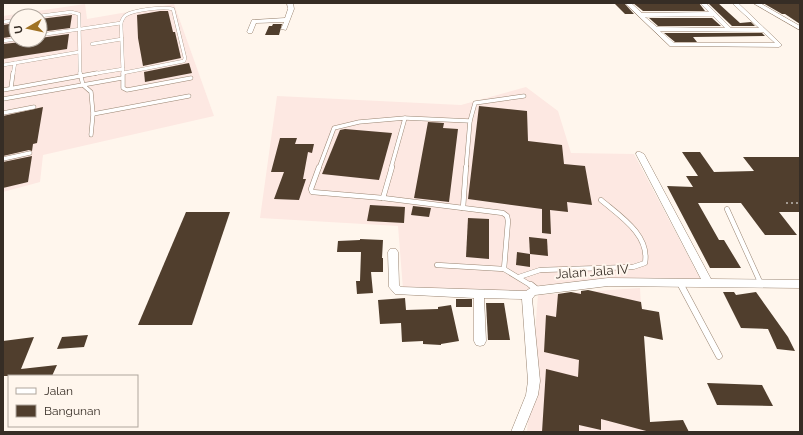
<svg xmlns="http://www.w3.org/2000/svg" width="803" height="435" font-family="Raleway,sans-serif">
  <style>
    .industrial { fill: #fde8e2; fill-rule: evenodd }
    .building { fill: #503e2d }
    .lines { fill: none; stroke-linecap: round; stroke-linejoin: round }
    .service-far3-casing { stroke: #9a8572; stroke-width: 3.5 }
    .service-far2-casing { stroke: #9a8572; stroke-width: 4.5 }
    .service-far1-casing { stroke: #9a8572; stroke-width: 5.5 }
    .service-casing { stroke: #9a8572; stroke-width: 7 }
    .minor-casing { stroke: #9a8572; stroke-width: 1 }
    .path { stroke: #a39a91; stroke-width: 2; stroke-dasharray: 2 3; stroke-linecap: butt }
    .service-far3 { stroke: #fff; stroke-width: 3 }
    .service-far2 { stroke: #fff; stroke-width: 3.5 }
    .service-far1 { stroke: #fff; stroke-width: 4.5 }
    .service { stroke: #fff; stroke-width: 6 }
    .minor { fill: #fff; fill-rule: evenodd }
    .labels { text-anchor: middle; stroke-width: 4; stroke-linejoin: round; paint-order: stroke }
    .street-label { font-size: 13px; fill: #362d25; stroke: #fff6ed }
  </style>
  <rect width="100%" height="100%" fill="#fff6ed"/>
  <g class="industrial">
    <path d="M85 4 87 19 174 4 214 116 43 155 40 182 3 192V16ZM16 16H40V40H16Z"/>
    <path d="M526 87 558 111 571 153 634 154 701 280 582 281 536 286 518 295 403 289 398 226 260 218 277 96 461 105Z"/>
    <path d="M640 288 648 432H527L538 295Z"/>
  </g>
  <g class="building">
    <path d="M614 3H624L634 14H625Z"/>
    <path d="M633 3H699L705 11H643Z"/>
    <path d="M708 3H718L740 23 751 22 755 26H732Z"/>
    <path d="M763 3H800V24L785 14H782Z"/>
    <path d="M160 11H168L173 32H175L181 58 143 66 138 38 137 15Z"/>
    <path d="M72 15 70 28 40 32V19Z"/>
    <path d="M649 18H712L721 26H658Z"/>
    <path d="M16 23V36L3 38V25Z"/>
    <path d="M273 24H282L279 35H265L269 26H272Z"/>
    <path d="M664 33H762L765 36 693 37 697 42H675Z"/>
    <path d="M69 34 67 49 3 59V44L40 40V38Z"/>
    <path d="M189 63 192 73 145 82 144 72Z"/>
    <path d="M479 106 527 111 528 141 562 145 564 164 585 166 592 205 567 202 568 212 550 210 551 234 542 233V209L468 199Z"/>
    <path d="M43 107 37 143 33 144 32 151 29 150 3 156V116Z"/>
    <path d="M428 122 444 123 443 128 458 129 449 202 414 198Z"/>
    <path d="M345 129 392 133 379 180 322 174 340 130Z"/>
    <path d="M280 138H297L295 144H314L312 153 308 152 303 179H306L299 200 274 199 284 172H271Z"/>
    <path d="M682 152H700L714 172 754 171 743 157H800V212H779L797 235H765L741 203H698L719 240H724L741 268H710L667 186 693 187 686 176H698Z"/>
    <path d="M32 156 28 182 3 188V162Z"/>
    <path d="M370 205 405 207 404 223 367 221Z"/>
    <path d="M413 206 431 208 429 217 411 215Z"/>
    <path d="M186 212H230L192 325H138Z"/>
    <path d="M468 218 489 219V259L466 257Z"/>
    <path d="M529 237 547 239 548 256 530 254Z"/>
    <path d="M360 239 383 240 382 258H383V272H371L373 293 357 294 356 281H360L361 252H337L338 241 360 240Z"/>
    <path d="M517 252 530 254V267L516 265Z"/>
    <path d="M588 290 641 302 642 309 659 312 663 340 644 336 650 422 683 420 689 432H650L601 419V430L579 425V432H542L546 369 578 377 579 360 544 352 546 315 556 317 558 294 571 292 581 294V291Z"/>
    <path d="M723 292H734L736 295 756 292 788 337 795 351 777 349 768 329 741 328Z"/>
    <path d="M405 298 406 310 438 309V307L451 305 459 341 441 344V345L423 344V341L402 342 401 323 380 324 378 300Z"/>
    <rect x="456" y="299" width="16" height="8"/>
    <path d="M486 303H504L510 340H488Z"/>
    <path d="M88 335 84 347 57 349 62 337Z"/>
    <path d="M34 337 21 369 57 365 52 376H3V341Z"/>
    <path d="M707 383 762 385 773 406 717 405Z"/>
  </g>
  <g class="lines">
    <g class="service-far3-casing">
      <g id="service-far3">
        <path d="M40 16 71 12 79 14 80 74"/>
        <path d="M3 22 16 20"/>
        <path d="M40 35 121 23"/>
        <path d="M3 41 16 39"/>
        <path d="M92 44 122 39"/>
        <path d="M15 63 79 52"/>
        <path d="M3 65 15 63 13 74"/>
        <path d="M92 74 123 69"/>
        <path d="M123 74 121 23C122 20 123 17 126 15 134 10 164 6 173 9L185 58 184 61 123 73"/>
      </g>
    </g>
    <g class="service-far2-casing">
      <g id="service-far2">
        <path d="M80 73 83 85 91 92 93 114 91 135"/>
        <path d="M123 73V88L127 90 191 78"/>
        <path d="M11 88 13 73"/>
        <path d="M3 90 97 73"/>
        <path d="M3 99 122 78"/>
        <path d="M3 113 34 107"/>
        <path d="M93 114 189 96"/>
        <path d="M405 118 470 121 466 168"/>
        <path d="M470 121 475 103 524 96"/>
        <path d="M3 159 30 153"/>
        <path d="M319 168 334 128 359 122 405 118 391 168"/>
      </g>
    </g>
    <g class="service-far1-casing">
      <g id="service-far1">
        <path d="M319 167 311 189 312 192 383 198"/>
        <path d="M383 198 503 213 507 216 508 221 504 269"/>
        <path d="M383 198 392 167"/>
        <path d="M463 208 466 167"/>
        <path d="M727 209 761 284"/>
        <path d="M437 265 504 269 532 286"/>
        <path d="M519 277 540 270 633 267 645 263C650 235 620 216 601 200"/>
        <path d="M680 283 682 286"/>
      </g>
    </g>
    <g class="service-casing">
      <g id="service">
        <path d="M531 285 536 289"/>
        <path d="M681 285 719 356"/>
      </g>
    </g>
    <g class="minor-casing">
      <g id="minor">
        <path d="M287 3H293L294 9 286 30 281 29 284 22 256 23 252 33H248L247 32 252 20 285 18 288 9Z"/>
        <path d="M625 3H631L642 13 709 12 700 3H706L731 28H759L732 3H738L782 45 779 47 670 46ZM713 16 725 28 657 27 645 17ZM660 31 763 32 775 43H674Z"/>
        <path d="M753 3H760L800 26V30Z"/>
        <path d="M637 152H640L644 154 711 279 800 280V288L608 286 535 295 532 299 540 381 538 395 523 432H511L526 395 528 381 522 299 484 298 486 341 484 345 480 346 476 345 474 341V298L395 294 389 287 388 252 390 249H396L398 252 399 285 401 287 526 291 532 287 608 278 701 279 636 154Z"/>
      </g>
    </g>
    <path class="path" d="M786 203H800"/>
    <use href="#service-far3" class="service-far3"/>
    <use href="#service-far2" class="service-far2"/>
    <use href="#service-far1" class="service-far1"/>
    <use href="#service" class="service"/>
    <use href="#minor" class="minor"/>
  </g>
  <g class="labels">
    <g class="street-label">
      <text transform="translate(592 271) rotate(-4)" y="5">Jalan Jala IV</text>
    </g>
  </g>
  <rect width="803" height="435" fill="none" stroke="#362d25" stroke-width="8"/>
  <rect x="8" y="375" width="130" height="52" fill="#fff6ed" stroke="#afa69d"/>
  <rect x="16" y="388" width="20" height="6" fill="#ffffff" stroke="#afa69d"/>
  <text x="44" y="395" font-size="12" fill="#362d25">Jalan</text>
  <rect x="16" y="405" width="20" height="12" fill="#503e2d" stroke="#afa69d"/>
  <text x="44" y="415" font-size="12" fill="#362d25">Bangunan</text>
  <g transform="translate(28 28) rotate(261)"><circle r="19" fill="#fff6ed" stroke="#afa69d"/>
  <path d="M0-3L7 15L0 10L-7 15Z" fill="#a07224"/>
  <text y="-6" font-size="11" font-weight="bold" text-anchor="middle" fill="#362d25">U</text>
  </g>
</svg>
